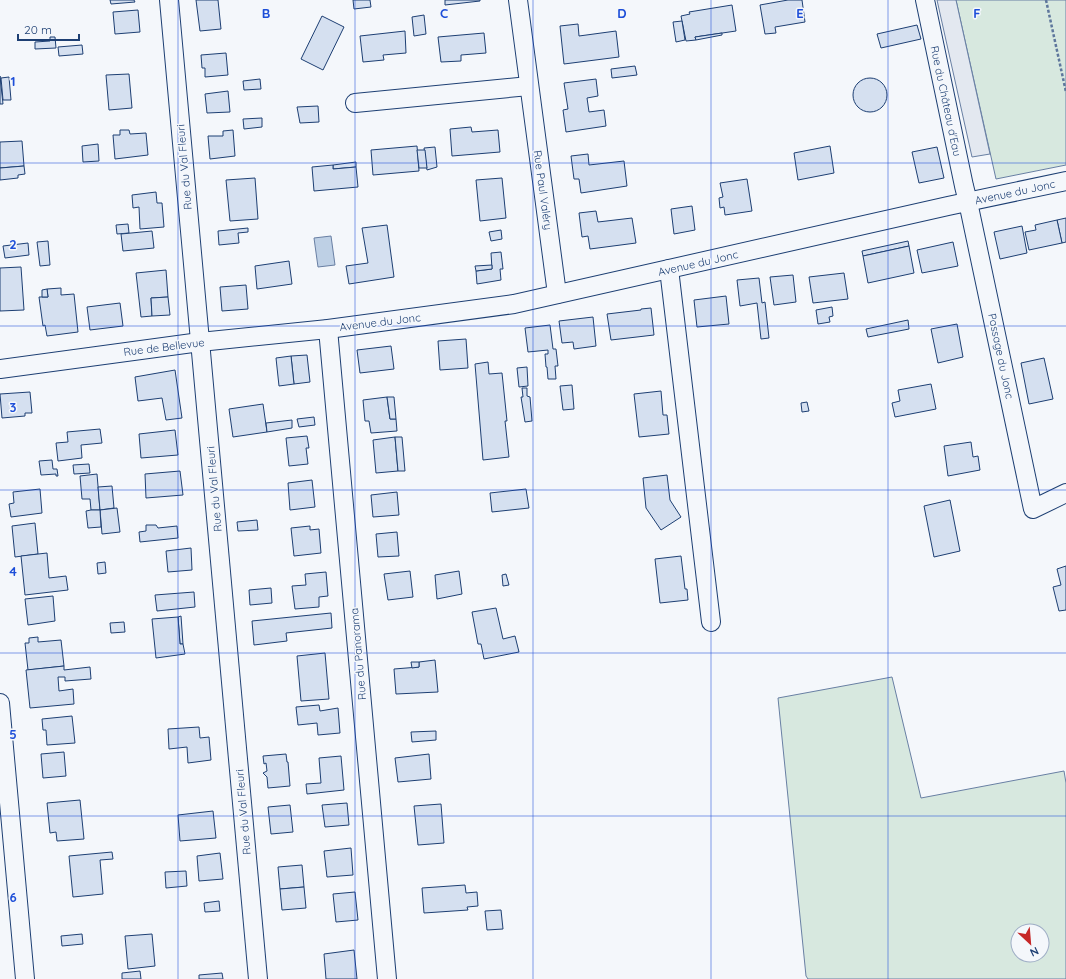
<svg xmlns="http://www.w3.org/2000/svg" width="1066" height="979" font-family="Quicksand,sans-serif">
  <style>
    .green { fill: #d7e8df; stroke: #687fa3; fill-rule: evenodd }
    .parking { fill: #e3e8f0; stroke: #687fa3 }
    .water { fill: #bed0e5; stroke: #687fa3 }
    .building { fill: #d5e0f0; stroke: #1d3f73 }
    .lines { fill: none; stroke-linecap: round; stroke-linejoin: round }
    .street-casing { stroke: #1d3f73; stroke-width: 20 }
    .path { stroke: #5e769c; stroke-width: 2.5; stroke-dasharray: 3 2; stroke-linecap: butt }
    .street { stroke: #f4f7fb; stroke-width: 18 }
    .grid { fill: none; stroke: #1d4ed8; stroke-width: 1; stroke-opacity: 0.55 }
    .labels { text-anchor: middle; stroke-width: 3; stroke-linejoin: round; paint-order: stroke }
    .street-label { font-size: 11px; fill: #1d3f73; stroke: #f4f7fb }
    .grid-label { font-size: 13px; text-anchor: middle; font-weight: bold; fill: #1d4ed8; stroke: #f4f7fb; stroke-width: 3; stroke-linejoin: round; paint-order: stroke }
  </style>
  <rect width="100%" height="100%" fill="#f4f7fb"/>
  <g class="green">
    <path d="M956 0H1066V165L996 179Z"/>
    <path d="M892 677 921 798 1064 771 1066 783V979H808L806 976 778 698ZM1018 931H1042V955H1018Z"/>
  </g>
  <path class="parking" d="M937 0H956L990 154 972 157Z"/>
  <path class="water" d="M331 236 335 265 318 267 314 238Z"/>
  <g class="building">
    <path d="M110 0H134L135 2 111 4Z"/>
    <path d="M196 0H218L221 29 200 31Z"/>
    <path d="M353 0H370L371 7 354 9Z"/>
    <path d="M445 0H480V1L445 5Z"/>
    <path d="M788 0H802L805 22 775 27 776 33 765 34 760 5Z"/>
    <path d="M732 5 736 31 695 37 696 40 686 41 681 16 690 14 689 12Z"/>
    <path d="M138 10 140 32 115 34 113 12Z"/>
    <path d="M424 15 426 34 414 36 412 17Z"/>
    <path d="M322 16 344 27 323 70 301 59Z"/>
    <path d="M682 21 685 40 676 42 673 22Z"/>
    <path d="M578 24 579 36 616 31 619 57 564 64 560 26Z"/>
    <path d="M917 25 921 39 881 48 877 34Z"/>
    <path d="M405 31 406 53 383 55 384 60 363 62 360 36Z"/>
    <path d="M484 33 486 53 461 55V61L441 62 438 37Z"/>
    <path d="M722 33V35L696 40 695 37Z"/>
    <path d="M50 37H55L56 48 35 49V42L50 41Z"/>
    <path d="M82 45 83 54 59 56 58 47Z"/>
    <path d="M226 53 228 75 205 77V68H202L201 55Z"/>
    <path d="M635 66 637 75 612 78 611 69Z"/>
    <path d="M129 74 132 108 109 110 106 75Z"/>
    <path d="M0 76 3 104H0Z"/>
    <path d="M9 77 11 100H3L1 78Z"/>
    <circle cx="870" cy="95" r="17"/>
    <path d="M260 79 261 89 244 90 243 81Z"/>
    <path d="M596 79 598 96 587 98 589 112 604 110 606 126 566 132 563 110 568 109 564 83Z"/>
    <path d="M228 91 230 112 207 113 205 94Z"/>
    <path d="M318 106 319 122 300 123 297 107Z"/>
    <path d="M262 118V127L244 129 243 119Z"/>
    <path d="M471 127 472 132 498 130 500 152 452 156 450 129Z"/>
    <path d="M120 130H129L130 134 146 133 148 155 115 159 113 135H120Z"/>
    <path d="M233 130 235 156 210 159 208 136H223V131Z"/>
    <path d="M22 141 24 166 0 168V142Z"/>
    <path d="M98 144 99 161 83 162 82 146Z"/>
    <path d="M417 146 419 171 373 175 371 150Z"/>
    <path d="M830 146 834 173 798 180 794 153Z"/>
    <path d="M435 147 437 167 427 170 424 148Z"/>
    <path d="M937 147 944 178 919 183 912 152Z"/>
    <path d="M417 150H425L427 168H419Z"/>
    <path d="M588 154 589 165 624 161 627 186 581 193 579 179H574L571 156Z"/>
    <path d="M356 162V167L333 169V165Z"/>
    <path d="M333 165V169L356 167 358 187 314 191 312 167Z"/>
    <path d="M24 166 25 174 18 175V178L0 180V168Z"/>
    <path d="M255 178 258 219 230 221 226 180Z"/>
    <path d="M502 178 506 218 480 221 476 180Z"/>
    <path d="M747 179 752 211 725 215 724 207 720 208 719 198 723 197 720 183Z"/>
    <path d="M156 192 157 203H162L164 227 140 229 139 207 133 208 132 195Z"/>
    <path d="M692 206 695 230 674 234 671 209Z"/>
    <path d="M596 211 598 222 632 218 636 243 590 249 588 236 582 237 579 213Z"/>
    <path d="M1066 218V242L1062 243 1057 220Z"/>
    <path d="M1057 220 1062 243 1029 250 1025 232 1036 230 1035 225Z"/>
    <path d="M128 224 129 233 117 234 116 225Z"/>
    <path d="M387 225 394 277 349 284 346 266 368 263 362 228Z"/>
    <path d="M1022 226 1027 253 1000 259 994 232Z"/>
    <path d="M248 228V232L238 233 239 243 219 245 218 231Z"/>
    <path d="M501 230 502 239 491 241 489 232Z"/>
    <path d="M152 231 154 248 123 251 121 234Z"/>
    <path d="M48 241 50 265 40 266 37 242Z"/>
    <path d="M908 241 909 246 863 256 862 251Z"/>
    <path d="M953 242 958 266 922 273 917 250Z"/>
    <path d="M28 243 29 255 5 258 3 246Z"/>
    <path d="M909 246 914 273 868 283 863 256Z"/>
    <path d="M501 252 503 269H500L501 280 477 284 476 271 492 269 491 253Z"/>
    <path d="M289 261 292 284 257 289 255 266Z"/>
    <path d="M492 265V269L476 271 475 266Z"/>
    <path d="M21 267 24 310 0 311V268Z"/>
    <path d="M166 270 168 297 151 298 152 316 141 317 136 273Z"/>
    <path d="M844 273 848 299 813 303 809 277Z"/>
    <path d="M793 275 796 302 774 305 770 277Z"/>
    <path d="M759 278 762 303 765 302 769 338 761 339 757 303 740 306 737 280Z"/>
    <path d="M246 285 248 309 222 311 220 287Z"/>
    <path d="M61 288V295L74 294 78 332 47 336 45 325 43 326 39 297H48L47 289Z"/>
    <path d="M47 289 48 297H42V290Z"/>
    <path d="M726 296 729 324 697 327 694 300Z"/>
    <path d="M168 297 170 315 152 316 151 298Z"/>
    <path d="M120 303 123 326 90 330 87 307Z"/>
    <path d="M832 307 833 316 829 317 830 322 818 324 816 310Z"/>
    <path d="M651 308 654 335 611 340 607 314 641 310V309Z"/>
    <path d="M593 317 596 346 574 349 573 342 562 343 559 321Z"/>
    <path d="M908 320 909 329 868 337 866 329Z"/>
    <path d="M957 324 963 357 938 363 931 329Z"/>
    <path d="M550 325 553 349H556L558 366H555L556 379H548L547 367H546L545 354H548V350L528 352 525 328Z"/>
    <path d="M466 339 468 368 440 370 438 341Z"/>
    <path d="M391 346 394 369 360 373 357 350Z"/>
    <path d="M307 355 310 382 294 384 291 356Z"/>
    <path d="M291 356 294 384 279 386 276 358Z"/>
    <path d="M1044 358 1053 399 1029 404 1021 363Z"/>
    <path d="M488 362 489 374 502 373 507 421H505L509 457 483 460 475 364Z"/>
    <path d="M527 367 528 386 519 387 517 368Z"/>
    <path d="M175 370 182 418 166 420 162 398 138 401 135 377Z"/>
    <path d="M931 384 936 409 895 417 892 403 900 401 898 390Z"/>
    <path d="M572 385 574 409 563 410 560 386Z"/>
    <path d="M522 388H527V396L530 397 532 421 525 422 521 397H523Z"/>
    <path d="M661 391 663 415H667L669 434 639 437 634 394Z"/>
    <path d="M30 392 32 413H25V416L2 418 0 394Z"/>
    <path d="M387 397 390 419H396L397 431 371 433 369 421H365L363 400Z"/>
    <path d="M387 397H394L396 419H390Z"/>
    <path d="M807 402 809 411 802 412 801 403Z"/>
    <path d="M263 404 267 432 233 437 229 409Z"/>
    <path d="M314 417 315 425 299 427 297 419Z"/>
    <path d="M292 420V428L267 432 266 423Z"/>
    <path d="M100 429 102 443 81 445 82 458 58 461 56 443 68 442 67 432Z"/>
    <path d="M175 430 178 455 141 458 139 434Z"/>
    <path d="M307 436 309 448H306L308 464 289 466 286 438Z"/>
    <path d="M395 437 398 471 376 473 373 440Z"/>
    <path d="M395 437H402L405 471H398Z"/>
    <path d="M971 442 973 457 978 456 980 470 948 476 944 446Z"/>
    <path d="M52 460 53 469H57L58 476H56V474L41 475 39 461Z"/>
    <path d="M89 464 90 473 74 474 73 465Z"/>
    <path d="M180 471 183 495 146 498 145 474Z"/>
    <path d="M97 474 100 510H91L90 499H82L80 476Z"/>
    <path d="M667 475 670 500 681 517 661 530 646 508 643 478Z"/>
    <path d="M312 480 315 507 290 510 288 483Z"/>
    <path d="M112 486 114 508 100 510 98 487Z"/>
    <path d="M40 489 42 513 11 517 9 504 14 503 13 492Z"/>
    <path d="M526 489 529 508 492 512 490 493Z"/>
    <path d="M397 492 399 515 373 517 371 495Z"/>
    <path d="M950 500 960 551 934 557 924 506Z"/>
    <path d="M117 508 120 532 102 534 100 510Z"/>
    <path d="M91 510H100L101 527 88 528 86 511Z"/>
    <path d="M257 520 258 530 238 531 237 522Z"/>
    <path d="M35 523 38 554 15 557 12 526Z"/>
    <path d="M146 525H156L158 528 177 526 178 538 140 542 139 532 146 531Z"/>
    <path d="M310 526V530L319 529 321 553 294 556 291 528Z"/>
    <path d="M397 532 399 556 378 557 376 534Z"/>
    <path d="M191 548 192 570 168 572 166 551Z"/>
    <path d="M47 553 49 578 66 576 68 590 25 595 21 556Z"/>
    <path d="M681 556 685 589H687L688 600 660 603 655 559Z"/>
    <path d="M105 562 106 573 98 574 97 563Z"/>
    <path d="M1066 566V610L1059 611 1053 587 1061 585 1057 569Z"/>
    <path d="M410 571 413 597 388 600 384 574Z"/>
    <path d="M459 571 462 594 437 599 435 575Z"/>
    <path d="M326 572 328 596 319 597V607L295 609 292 586 306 585 305 574Z"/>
    <path d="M506 574 509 585 503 586 502 575Z"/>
    <path d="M271 588 272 603 250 605 249 590Z"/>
    <path d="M194 592 195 607 157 611 155 595Z"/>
    <path d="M53 596 55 621 28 625 25 599Z"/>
    <path d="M496 608 503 639 515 636 519 652 484 659 481 644H478L472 612Z"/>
    <path d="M331 613 332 628 286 633 287 641 254 645 252 621Z"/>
    <path d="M181 616 183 644H180L178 617Z"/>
    <path d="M178 617 180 644H183L185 654 156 658 152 619Z"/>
    <path d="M124 622 125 632 111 633 110 623Z"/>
    <path d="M38 637V642L61 640 64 666 28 670 25 643H29V638Z"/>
    <path d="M325 653 329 699 301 701 297 656Z"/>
    <path d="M435 660 438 692 396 694 394 669 419 667V662Z"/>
    <path d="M411 662H419V667L412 668Z"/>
    <path d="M64 666V670L90 667 91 679 65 681V677H58L59 691 73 689 74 704 30 708 26 670Z"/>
    <path d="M319 705 320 711 338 708 340 733 318 735 317 723 298 725 296 707Z"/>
    <path d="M72 716 75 743 47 745 46 730H43L42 719Z"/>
    <path d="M199 727 200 738 209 737 211 760 188 763 187 747 169 749 168 729Z"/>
    <path d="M436 731V740L412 742 411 732Z"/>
    <path d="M64 752 66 776 43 778 41 754Z"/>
    <path d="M286 754 287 762H288L290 786 268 788 267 777 263 773 267 771 266 763 264 764 263 756Z"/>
    <path d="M429 754 431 779 398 782 395 758Z"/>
    <path d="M341 756 344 790 307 794 306 784 321 783 319 758Z"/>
    <path d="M80 800 84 839 57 841 56 832 50 833 47 803Z"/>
    <path d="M347 803 349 825 325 827 322 805Z"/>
    <path d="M441 804 444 843 418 845 414 806Z"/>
    <path d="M290 805 293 832 271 834 268 807Z"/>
    <path d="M213 811 216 838 180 841 178 815Z"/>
    <path d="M351 848 353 875 327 877 324 851Z"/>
    <path d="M112 852 113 859 100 860 103 894 73 897 69 856Z"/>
    <path d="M220 853 223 879 199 881 197 856Z"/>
    <path d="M302 865 304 887 280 889 278 867Z"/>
    <path d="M186 871 187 886 166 888 165 872Z"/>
    <path d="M465 885 466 893 477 892 478 906 467 907 468 910 424 913 422 888Z"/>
    <path d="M304 887 306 908 282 910 280 889Z"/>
    <path d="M355 892 358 920 336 922 333 894Z"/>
    <path d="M219 901 220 911 205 912 204 903Z"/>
    <path d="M501 910 503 929 487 930 485 911Z"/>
    <path d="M82 934 83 944 62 946 61 936Z"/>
    <path d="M152 934 155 966 128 969 125 936Z"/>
    <path d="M354 950 357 979H326L324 954Z"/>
    <path d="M140 971 141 979H122V973Z"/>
    <path d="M222 973 223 979H199V975Z"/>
  </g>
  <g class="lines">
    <g class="street-casing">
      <g id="street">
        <path d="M169 0 258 979"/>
        <path d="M518 0 557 294"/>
        <path d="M925 0 964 186 968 202 1033 509 1066 493"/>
        <path d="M355 103 529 86"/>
        <path d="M669 269 711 622"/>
        <path d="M328 329 387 979"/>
        <path d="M0 369 200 342 328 329 514 304 948 206 1066 181"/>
        <path d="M0 703 25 979"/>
      </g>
    </g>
    <path class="path" d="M1046 0 1066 92"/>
    <use href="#street" class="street"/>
  </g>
  <path class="grid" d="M178 0V979M355 0V979M533 0V979M711 0V979M888 0V979M0 163H1066M0 326H1066M0 490H1066M0 653H1066M0 816H1066"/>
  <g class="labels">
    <g class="street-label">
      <text transform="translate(946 101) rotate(78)" y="4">Rue du Château d'Eau</text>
      <text transform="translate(184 167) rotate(-95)" y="4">Rue du Val Fleuri</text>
      <text transform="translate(543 190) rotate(82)" y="4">Rue Paul Valéry</text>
      <text transform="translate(1015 192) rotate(-12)" y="4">Avenue du Jonc</text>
      <text transform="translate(698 263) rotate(-13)" y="4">Avenue du Jonc</text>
      <text transform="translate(380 322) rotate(-7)" y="4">Avenue du Jonc</text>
      <text transform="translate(164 347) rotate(-7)" y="4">Rue de Bellevue</text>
      <text transform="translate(1001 356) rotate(78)" y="4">Passage du Jonc</text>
      <text transform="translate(214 489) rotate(-95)" y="4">Rue du Val Fleuri</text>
      <text transform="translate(358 654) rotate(-95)" y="4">Rue du Panorama</text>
      <text transform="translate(243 812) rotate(-95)" y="4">Rue du Val Fleuri</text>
    </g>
  </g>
  <g class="grid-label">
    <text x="266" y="18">B</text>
    <text x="444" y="18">C</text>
    <text x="622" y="18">D</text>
    <text x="800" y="18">E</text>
    <text x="977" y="18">F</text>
    <text x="13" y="86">1</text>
    <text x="13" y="249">2</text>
    <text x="13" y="412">3</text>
    <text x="13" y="576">4</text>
    <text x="13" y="739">5</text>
    <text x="13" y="902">6</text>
  </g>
  <g transform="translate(1030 943) rotate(154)"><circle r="19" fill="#f4f7fb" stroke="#9eadc5"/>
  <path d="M0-3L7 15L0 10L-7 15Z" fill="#c62828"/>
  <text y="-6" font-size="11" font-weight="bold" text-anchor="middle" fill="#1d3f73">N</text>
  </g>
  <path d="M18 34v6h61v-6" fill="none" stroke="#1d3f73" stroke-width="2"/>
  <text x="24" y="34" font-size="12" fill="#1d3f73" stroke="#f4f7fb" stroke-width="3" paint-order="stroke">20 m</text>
</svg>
